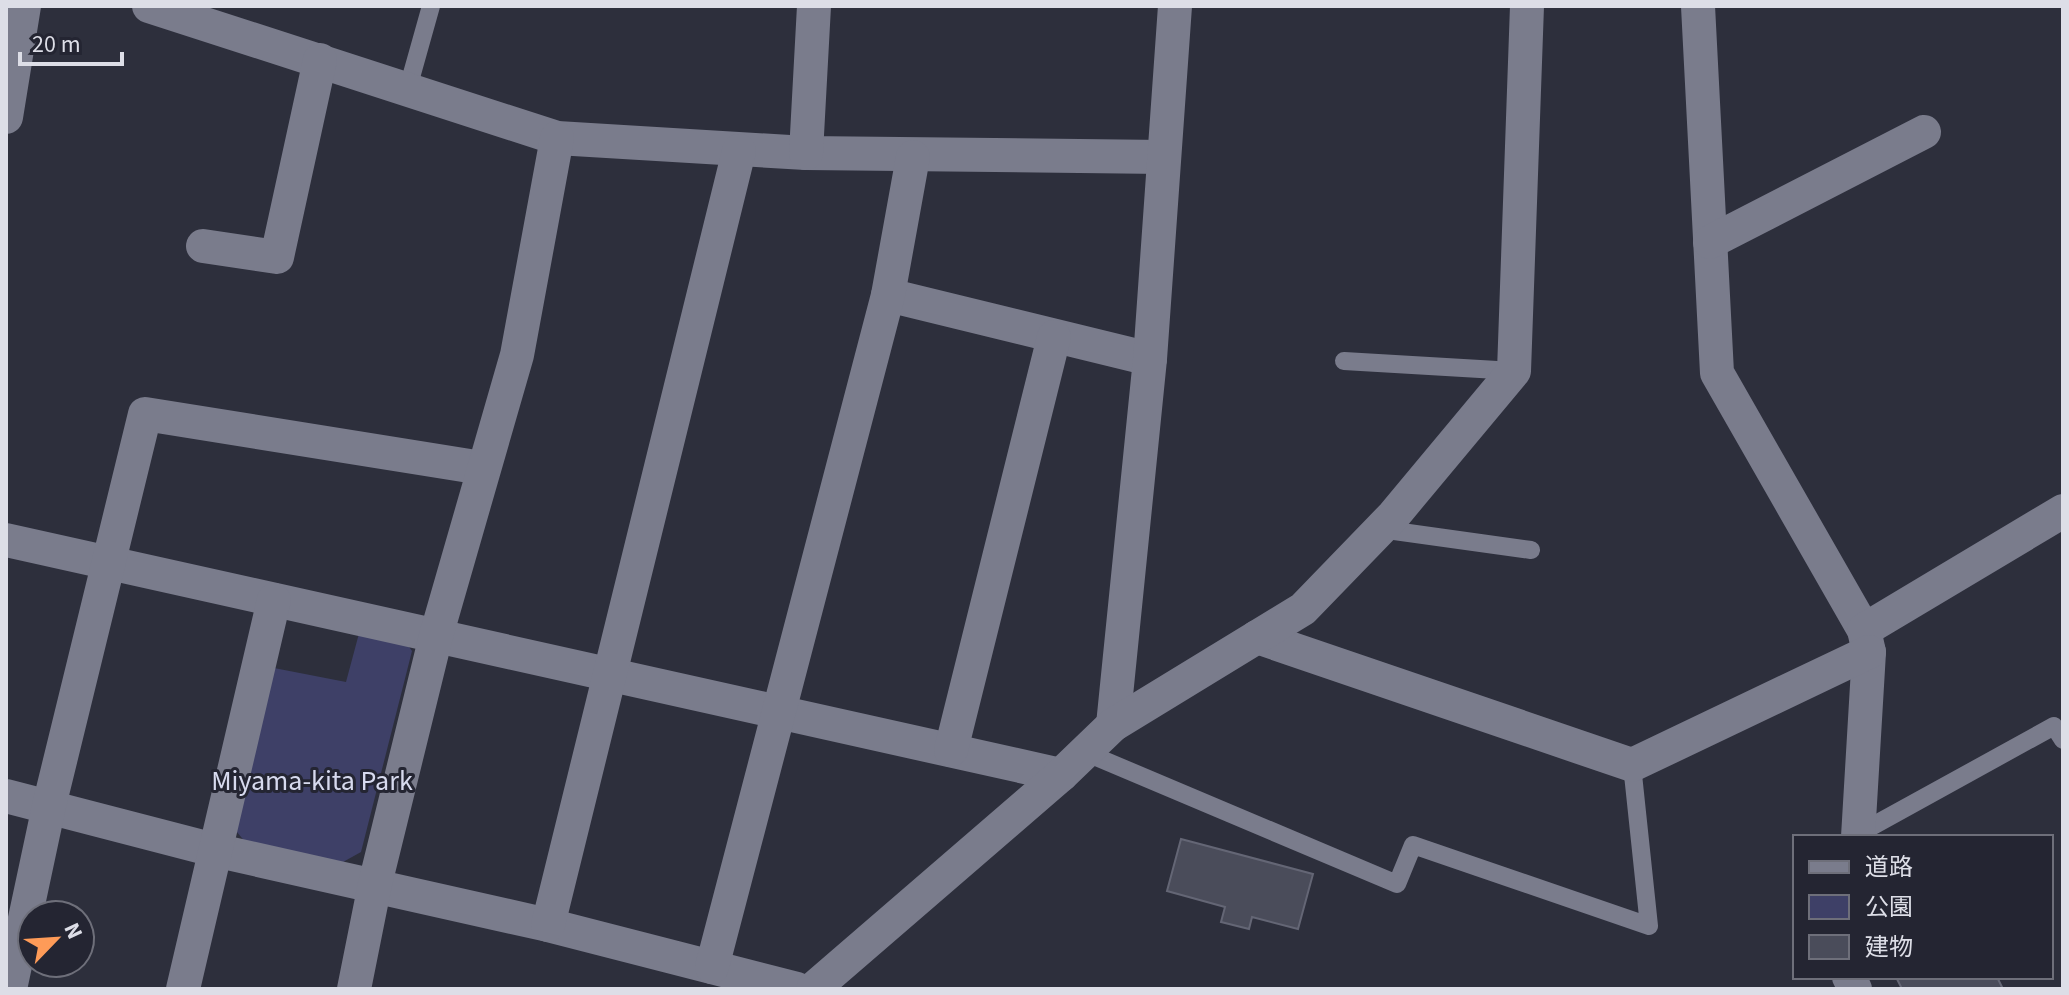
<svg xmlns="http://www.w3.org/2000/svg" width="2069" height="995" font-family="'Source Sans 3','Noto Sans JP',sans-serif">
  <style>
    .green { fill: #3e4067 }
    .building { fill: #4a4c5a; stroke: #646675; stroke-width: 2 }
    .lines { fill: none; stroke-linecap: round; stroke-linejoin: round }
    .service { stroke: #7a7c8c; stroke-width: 18 }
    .minor { stroke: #7a7c8c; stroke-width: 34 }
    .labels { text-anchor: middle; stroke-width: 6; stroke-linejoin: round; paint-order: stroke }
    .park-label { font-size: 28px; fill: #d7daee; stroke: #242532 }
  </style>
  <rect width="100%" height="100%" fill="#2d2f3c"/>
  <path class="green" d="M361 626 398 631 412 651 361 852 343 862 246 843 232 826 274 668 346 682Z"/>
  <g class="building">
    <path d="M1181 839 1313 874 1298 929 1252 917 1249 929 1221 922 1225 907 1167 891Z"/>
    <path d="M1896 977H1997L2003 989H1902Z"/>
  </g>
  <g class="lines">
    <g class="service">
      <path d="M408 88 431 6"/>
      <path d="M1344 361 1514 371"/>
      <path d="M1380 529 1531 550"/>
      <path d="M1082 751 1397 884 1413 845 1649 926 1632 765"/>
      <path d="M1858 834 2054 726 2063 740"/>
    </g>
    <g class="minor">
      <path d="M149 6 557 138 806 153 1164 157"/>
      <path d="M1698 6 1717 373 1864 630 1869 652 1858 837"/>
      <path d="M6 117 24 6"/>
      <path d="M806 153 814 6"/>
      <path d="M1710 242 1924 132"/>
      <path d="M203 246 277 257 320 60"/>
      <path d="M888 295 1150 359"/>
      <path d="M6 540 1061 775"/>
      <path d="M1864 630 2063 511"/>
      <path d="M1257 637 1632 765 1869 652"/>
      <path d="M1113 725 1150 359 1175 6"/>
      <path d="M951 750 1054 337"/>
      <path d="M6 796 214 850 548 925 797 989"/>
      <path d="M548 925 739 151"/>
      <path d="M712 967 888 295 913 157"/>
      <path d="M1849 977 1855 989"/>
      <path d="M10 989 49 806 145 414 482 468"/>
      <path d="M183 989 274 600"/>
      <path d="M354 989 375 884 436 636 517 355 557 138"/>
      <path d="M813 989 1061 775 1113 725 1303 609 1394 515 1514 371 1527 6"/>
    </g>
  </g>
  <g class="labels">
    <g class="park-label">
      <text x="312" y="790">Miyama-kita Park</text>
    </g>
  </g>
  <rect width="2069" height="995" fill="none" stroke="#dddee7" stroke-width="16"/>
  <rect x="1793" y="835" width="260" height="144" fill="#242532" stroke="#6e6f7a" stroke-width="2"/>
  <rect x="1809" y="861" width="40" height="12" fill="#7a7c8c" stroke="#6e6f7a" stroke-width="2"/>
  <text x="1865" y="875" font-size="24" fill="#dddee7">道路</text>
  <rect x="1809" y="895" width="40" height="24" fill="#3e4067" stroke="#6e6f7a" stroke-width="2"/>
  <text x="1865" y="915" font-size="24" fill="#dddee7">公園</text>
  <rect x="1809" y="935" width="40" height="24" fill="#4a4c5a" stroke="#6e6f7a" stroke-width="2"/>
  <text x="1865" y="955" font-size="24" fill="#dddee7">建物</text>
  <g transform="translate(56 939) rotate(65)"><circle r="38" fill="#242532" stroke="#6e6f7a" stroke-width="2"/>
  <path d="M0-6L14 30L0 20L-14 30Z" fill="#fe9b58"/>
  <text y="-12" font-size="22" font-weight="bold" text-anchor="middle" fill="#dddee7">N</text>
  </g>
  <path d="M20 52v12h102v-12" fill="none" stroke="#dddee7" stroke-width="4"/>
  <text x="32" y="52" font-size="24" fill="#dddee7" stroke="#242532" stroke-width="6" paint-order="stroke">20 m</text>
</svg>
